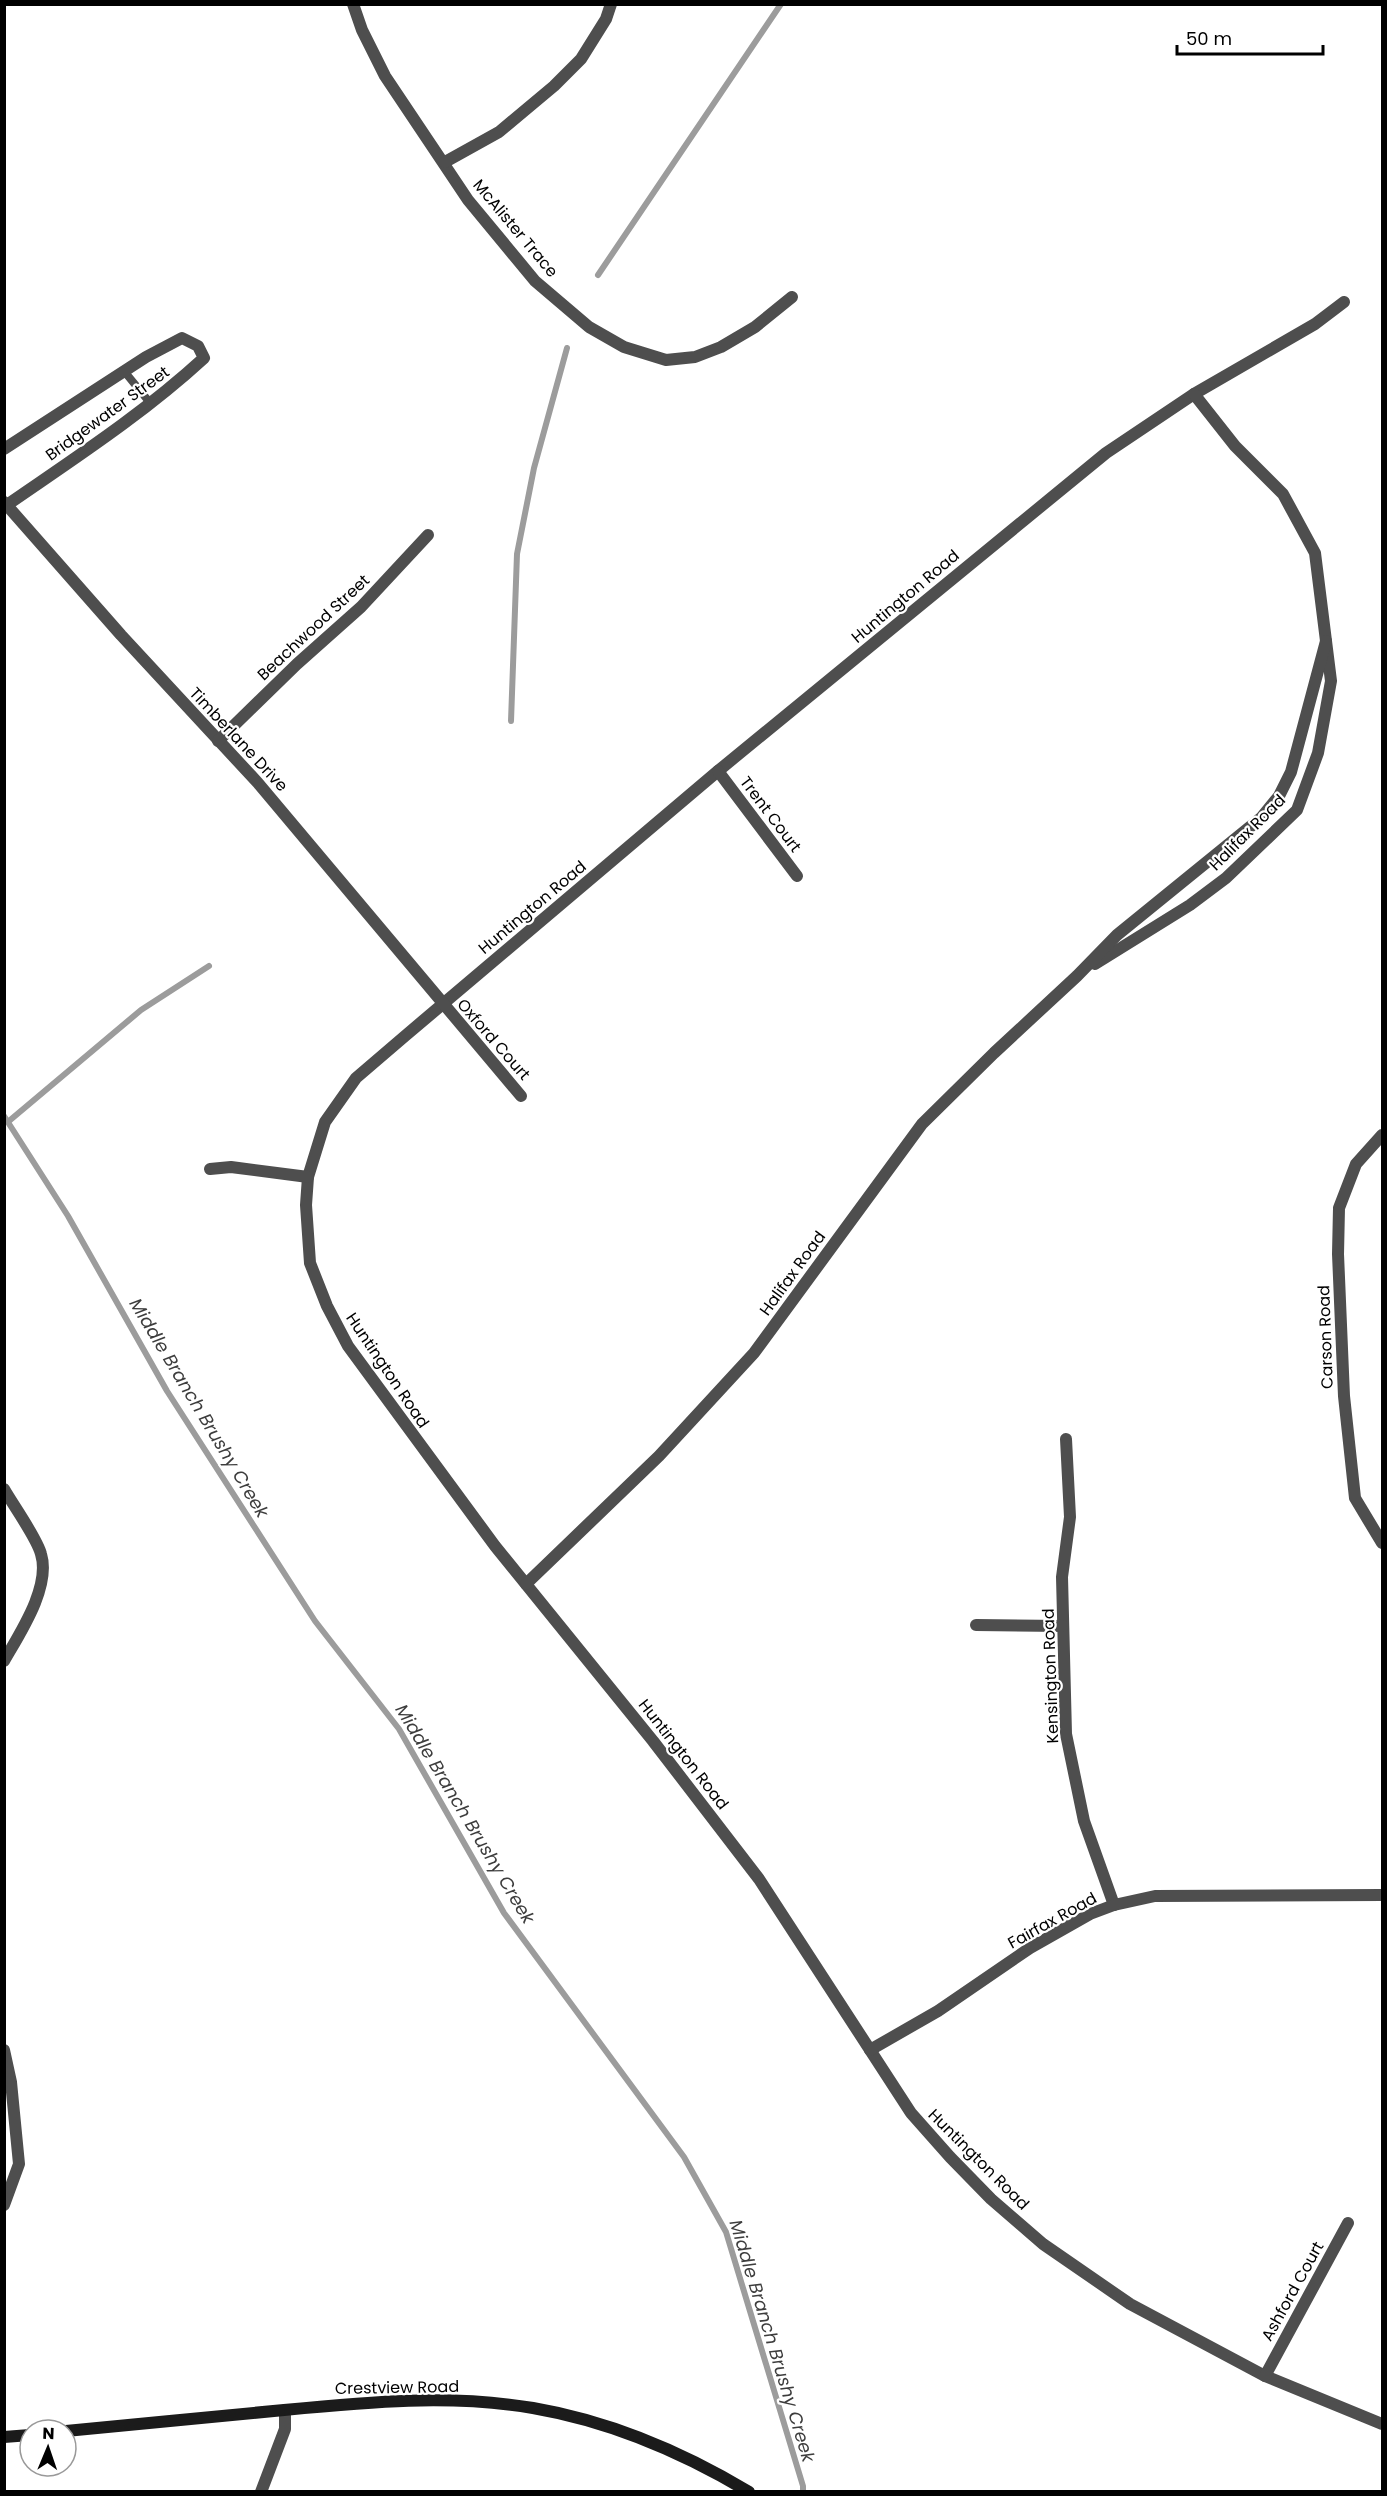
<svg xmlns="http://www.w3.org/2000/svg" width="1387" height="2496" font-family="Poppins,sans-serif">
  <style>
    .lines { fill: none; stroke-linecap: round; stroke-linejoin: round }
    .stream { stroke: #9c9c9c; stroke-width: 6 }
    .lane { stroke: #4e4e4e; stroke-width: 8 }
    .street { stroke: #4e4e4e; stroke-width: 12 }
    .secondary { stroke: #1b1b1b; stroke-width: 12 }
    .labels { text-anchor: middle; stroke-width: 4.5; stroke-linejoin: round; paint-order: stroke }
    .street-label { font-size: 16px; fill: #000; stroke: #fff }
    .water-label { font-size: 18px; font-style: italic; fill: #3d3d3d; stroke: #fff }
  </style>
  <rect width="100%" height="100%" fill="#fff"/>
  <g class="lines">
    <g class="stream">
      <path d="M598 275 781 4"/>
      <path d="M511 721 517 554 534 468 567 348"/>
      <path d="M4 1116 68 1216 167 1391 315 1621 399 1729 504 1913 684 2157 726 2232 803 2486V2492"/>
      <path d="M9 1121 141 1010 209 966"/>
    </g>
    <path class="lane" d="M124 371 151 404"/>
    <g class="street">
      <path d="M353 4 362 30 385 76 468 200 535 281 589 327 624 347 666 360 695 357 721 347 755 327 792 297"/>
      <path d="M445 162 499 132 554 86 581 59 606 19 611 4"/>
      <path d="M1344 302 1315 324 1194 394 1106 453 718 771 405 1036 356 1078 325 1122 308 1177 306 1205 310 1263 327 1306 348 1346 495 1546 653 1741 759 1879 911 2113 950 2157 991 2199 1043 2244 1130 2304 1265 2376 1382 2424"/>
      <path d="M4 449 146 357 182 338 198 346 204 358C143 414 75 458 7 505"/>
      <path d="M4 502 121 635 258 783 521 1096"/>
      <path d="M218 741 297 664 361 607 428 535"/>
      <path d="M718 771 797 876"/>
      <path d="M1095 964 1190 905 1226 878 1297 810 1318 753 1331 681 1315 553 1283 494 1235 446 1194 394"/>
      <path d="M1382 1135 1356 1164 1339 1208 1338 1254 1344 1396 1355 1498 1382 1543"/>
      <path d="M210 1169 231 1167 308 1177"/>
      <path d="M1066 1439 1070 1517 1062 1577 1066 1734 1084 1821 1114 1905"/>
      <path d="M4 1489C13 1505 37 1538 41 1554 51 1587 20 1633 4 1661"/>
      <path d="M526 1584 659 1456 754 1353 922 1124 994 1053 1077 976 1117 935 1261 818 1279 796 1291 772 1326 641"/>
      <path d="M976 1625 1063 1626"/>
      <path d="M4 2050 11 2082 19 2164 4 2205"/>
      <path d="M870 2050 938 2011 1030 1948 1090 1914 1114 1905 1155 1896 1382 1895"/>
      <path d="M1265 2376 1348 2223"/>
      <path d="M261 2492 285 2429V2410"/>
    </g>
    <g class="secondary">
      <path d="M66 2431C139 2424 211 2417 284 2410 367 2402 450 2394 533 2408 609 2421 684 2453 749 2492"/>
      <path d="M4 2437 30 2435"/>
    </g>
  </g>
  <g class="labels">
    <g class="street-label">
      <text transform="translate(516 228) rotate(50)" y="6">McAlister Trace</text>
      <text transform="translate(107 413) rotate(-36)" y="6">Bridgewater Street</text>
      <text transform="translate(905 596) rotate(-40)" y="6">Huntington Road</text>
      <text transform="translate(313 627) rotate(-43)" y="6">Beachwood Street</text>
      <text transform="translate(239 739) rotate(47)" y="6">Timberlane Drive</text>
      <text transform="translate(771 814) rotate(53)" y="6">Trent Court</text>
      <text transform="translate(1247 832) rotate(-45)" y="6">Halifax Road</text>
      <text transform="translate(532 907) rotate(-40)" y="6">Huntington Road</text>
      <text transform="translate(494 1039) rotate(49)" y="6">Oxford Court</text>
      <text transform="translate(792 1273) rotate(-54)" y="6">Halifax Road</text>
      <text transform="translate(1325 1337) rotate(-92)" y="6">Carson Road</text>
      <text transform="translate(388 1370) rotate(56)" y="6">Huntington Road</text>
      <text transform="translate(1050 1676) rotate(-92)" y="6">Kensington Road</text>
      <text transform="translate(684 1754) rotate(52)" y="6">Huntington Road</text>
      <text transform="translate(1052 1920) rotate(-29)" y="6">Fairfax Road</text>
      <text transform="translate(979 2159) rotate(45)" y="6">Huntington Road</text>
      <text transform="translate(1292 2291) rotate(-61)" y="6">Ashford Court</text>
      <text transform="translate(397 2387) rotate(-1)" y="6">Crestview Road</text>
    </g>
    <g class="water-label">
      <text transform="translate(199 1408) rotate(59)" y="6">Middle Branch Brushy Creek</text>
      <text transform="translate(465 1814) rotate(59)" y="6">Middle Branch Brushy Creek</text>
      <text transform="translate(772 2341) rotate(73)" y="6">Middle Branch Brushy Creek</text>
    </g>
  </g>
  <rect width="1387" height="2496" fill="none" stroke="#000000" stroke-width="12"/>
  <g transform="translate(48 2448) rotate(2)"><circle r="28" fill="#ffffff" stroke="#999999" stroke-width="1.5"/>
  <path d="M0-4.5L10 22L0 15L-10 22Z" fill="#000000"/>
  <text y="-9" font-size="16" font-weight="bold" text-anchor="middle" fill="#000000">N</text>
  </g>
  <path d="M1177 45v9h146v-9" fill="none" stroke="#000000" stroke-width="3"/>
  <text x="1186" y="45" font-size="18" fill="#000000" stroke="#ffffff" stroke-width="4.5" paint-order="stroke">50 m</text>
</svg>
